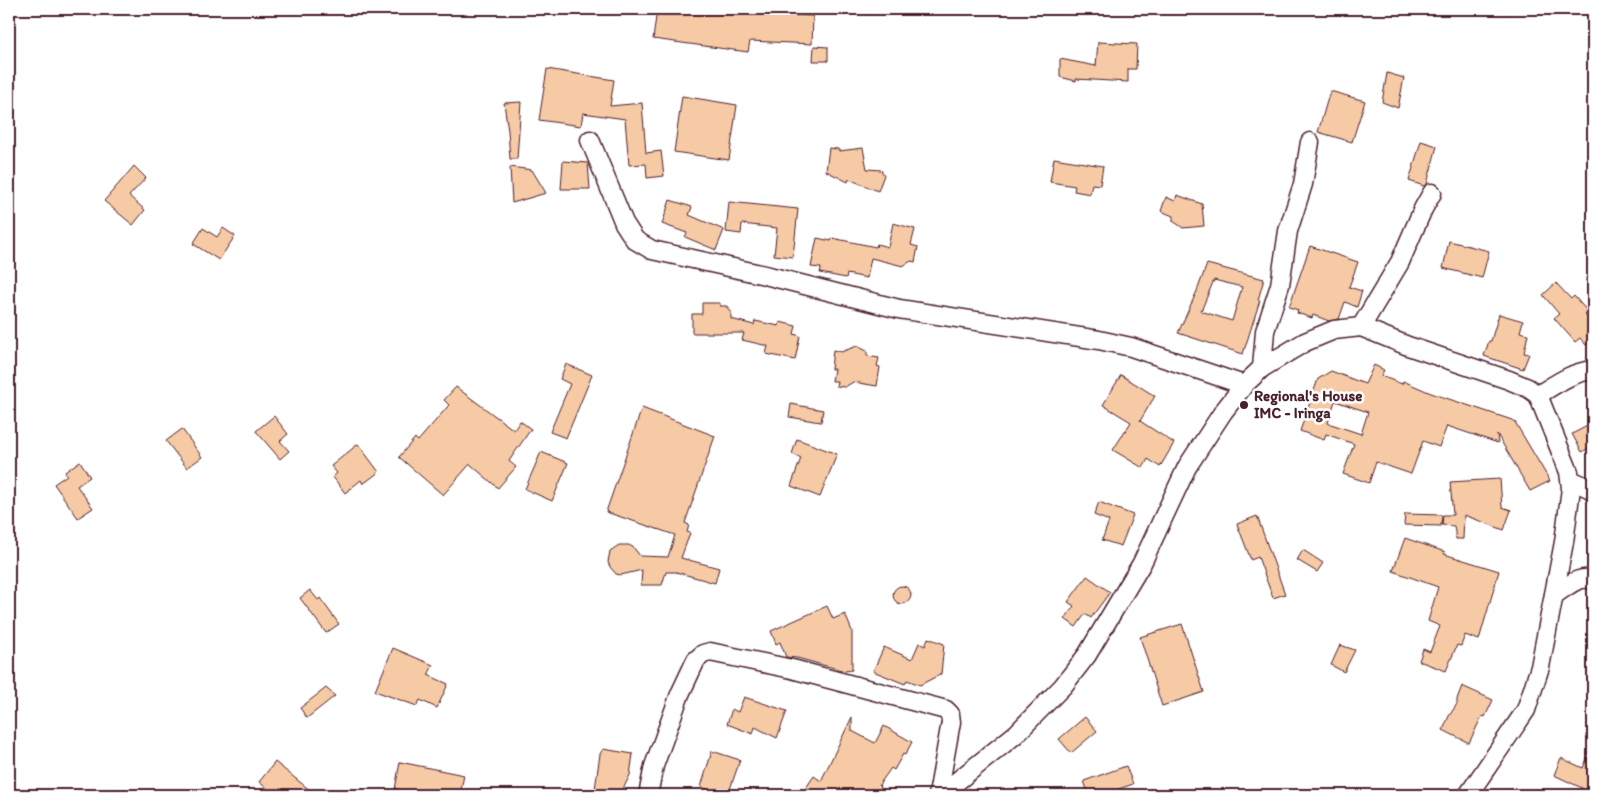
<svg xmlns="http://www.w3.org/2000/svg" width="1602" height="804" font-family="Itim,sans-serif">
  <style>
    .building { fill: #f6caa5; stroke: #4a1f2b; fill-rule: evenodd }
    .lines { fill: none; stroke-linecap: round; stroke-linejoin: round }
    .minor-casing { stroke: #4a1f2b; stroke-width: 21 }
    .minor { stroke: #fff; stroke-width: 18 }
    .poi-dot { fill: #4a1f2b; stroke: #fff; stroke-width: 2 }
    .labels { text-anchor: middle; stroke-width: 5; stroke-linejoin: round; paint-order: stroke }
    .poi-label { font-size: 15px; font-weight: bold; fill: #4a1f2b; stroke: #fff; text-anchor: start }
  </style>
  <rect width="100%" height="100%" fill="#fff"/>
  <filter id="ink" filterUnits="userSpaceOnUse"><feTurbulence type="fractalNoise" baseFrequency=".02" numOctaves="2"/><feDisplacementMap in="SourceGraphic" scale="10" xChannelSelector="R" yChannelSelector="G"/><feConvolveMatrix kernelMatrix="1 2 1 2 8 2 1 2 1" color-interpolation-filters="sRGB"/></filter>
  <g filter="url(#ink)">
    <g class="building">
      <path d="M657 9H756V11L767 12V14L813 16 812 44 750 41 748 52 653 39Z"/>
      <path d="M1098 42 1137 44 1136 69H1128V82L1076 79V81L1060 77V59L1096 66Z"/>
      <path d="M814 46 828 47V61H813Z"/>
      <path d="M547 69 614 80 610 106 642 103 646 153 661 151 664 176 647 178 646 164 629 165 625 119 583 113 581 126 539 120Z"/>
      <path d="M1387 73 1404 78 1398 108 1382 102Z"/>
      <path d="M1330 91 1365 101 1352 142 1318 132Z"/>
      <path d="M682 96 737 105 729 160 674 152Z"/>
      <path d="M521 102 517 159H510L508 131 504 103Z"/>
      <path d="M1421 141 1437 146 1427 184 1424 186 1409 181Z"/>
      <path d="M829 148 838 149 839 151 863 148 867 169 881 170 884 175 878 191 849 179 848 182 826 171Z"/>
      <path d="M1054 158 1103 166 1100 185 1092 184 1090 194 1074 191 1075 186 1050 182Z"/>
      <path d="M563 161 588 163 590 189H561Z"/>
      <path d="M134 166 146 178 129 196 145 210 133 225 104 201Z"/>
      <path d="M510 167 532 170 546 193 512 203Z"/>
      <path d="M1177 195 1202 204 1204 226 1183 228 1173 221V216L1161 211 1166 197 1175 201Z"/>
      <path d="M670 200 692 207 689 215 724 230 716 250 685 237 687 233 662 224Z"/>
      <path d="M729 202 798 209 793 257 774 255 777 228 742 224 741 234 726 232Z"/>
      <path d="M893 223 915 229 911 245 918 247 915 262 911 261 903 266 871 258 867 278 847 274 846 278 820 273 821 268 811 267 817 238 831 241 832 238 876 247 877 244 888 247Z"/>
      <path d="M203 228 217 237 223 228 235 236 219 260 193 244Z"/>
      <path d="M1449 241 1489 251 1482 278 1443 268Z"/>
      <path d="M1310 246 1358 262 1349 287 1362 291 1357 307 1345 302 1339 319 1329 321 1313 315 1312 318 1297 313 1298 310 1289 307Z"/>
      <path d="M1207 264 1264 279 1258 300H1260L1243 354 1178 333 1197 291ZM1214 280 1242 287 1232 321 1201 311Z"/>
      <path d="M1556 283 1571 299 1574 296 1588 312 1585 315 1593 324V339L1586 345 1580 338 1575 342 1554 318 1559 314 1543 295Z"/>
      <path d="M702 303H720V306H727V308H729V311H731V319L754 325 755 321 779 326 780 322 796 326 794 334 800 336 795 360 766 354 768 346 742 340 744 333H692V314H702Z"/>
      <path d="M1499 314 1523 321 1520 332 1528 334 1524 353 1529 354 1523 369 1484 356 1489 341H1491Z"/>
      <path d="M857 346 867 351V356L879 358 877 366 880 367 877 386 853 382 845 387 836 386 837 381H832L834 369H831L833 350 841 352Z"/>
      <path d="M566 364 592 375 566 438 550 432 570 384 560 379Z"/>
      <path d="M1374 365 1384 370 1381 376 1402 384 1403 381 1431 393 1512 420 1515 422 1550 481 1530 491 1497 434 1498 443 1447 426 1439 447 1423 441 1411 474 1376 462 1369 483 1343 474 1354 444 1326 434 1324 440 1300 431 1318 379 1331 371 1365 384ZM1335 401 1368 412 1361 434 1328 423Z"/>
      <path d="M1121 375 1155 396 1140 421 1174 443 1160 467 1148 459 1143 468 1113 450 1131 422 1103 405Z"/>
      <path d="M456 387 514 430 520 421 531 429 509 461 516 467 498 488 470 464 443 495 399 457 415 438 418 441 449 405 444 400Z"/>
      <path d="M791 404 823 410 821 422 789 417Z"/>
      <path d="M642 408 715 436 685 523 689 525 687 532 690 533 681 558 719 568 715 583 676 572H666L662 585H641L642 570 621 575 616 574 610 567 608 562 610 551 619 545H629L634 548 640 556 668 557 675 535 606 512Z"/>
      <path d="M274 416 288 434 280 441 289 451 280 459 256 431Z"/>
      <path d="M1593 423V446L1582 452 1572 434Z"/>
      <path d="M182 429 202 457 187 468 166 441Z"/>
      <path d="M797 439 837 454 820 497 791 486 801 458 792 454Z"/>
      <path d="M358 444 379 472 363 484 361 480 345 493 333 477 337 473 331 466Z"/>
      <path d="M541 452 568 463 552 501 525 489Z"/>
      <path d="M80 461 90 477 77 486 93 508 78 518 54 484 67 475 65 472Z"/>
      <path d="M1500 479 1502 507 1511 510 1504 530 1464 515 1463 539H1456L1454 526 1442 525 1443 515H1453L1450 482Z"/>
      <path d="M1099 502 1133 515 1121 546 1102 540 1109 521 1094 515Z"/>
      <path d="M1405 514 1442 515 1441 526 1404 525Z"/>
      <path d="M1257 516 1285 594 1273 598 1258 557 1251 560 1237 524Z"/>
      <path d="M1405 538 1445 552 1444 554 1499 571 1479 640 1465 635 1461 646 1457 645 1446 671 1419 661 1423 649 1430 652 1440 626 1428 621 1438 587 1393 571Z"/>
      <path d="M1303 550 1323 563 1317 572 1297 560Z"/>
      <path d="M1087 576 1110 592 1091 618 1085 614 1076 627 1065 619 1074 606 1068 602Z"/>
      <circle cx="902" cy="595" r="9"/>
      <path d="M310 590 318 600 320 598 339 624 326 633 300 598Z"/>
      <path d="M827 606 833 619 845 614 852 631V670L845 671 797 658 786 657 780 642 776 644 771 631Z"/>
      <path d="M1182 624 1204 692 1162 706 1140 637Z"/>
      <path d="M928 638 944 644 941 674 920 685 907 680 905 684 873 671 884 647 912 659 919 643 925 646Z"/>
      <path d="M1340 645 1355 650 1344 672 1331 665Z"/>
      <path d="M393 648 433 665 428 675 448 684 437 708 420 700 417 706 375 691Z"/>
      <path d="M1462 686 1493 700 1485 717 1482 716 1469 743 1443 730 1449 716 1457 704V699Z"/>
      <path d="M326 688 335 696 307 718 300 708Z"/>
      <path d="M744 697 787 711 777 738 755 727 753 734 727 724 732 709 738 712Z"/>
      <path d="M852 717V731L875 743 884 726 912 742 905 755 903 754 894 770 891 768 879 785 881 787 876 795H801L814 776 821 781Z"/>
      <path d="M1085 717 1097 731 1071 753 1059 739Z"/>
      <path d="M1593 745V795H1579L1582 788 1554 775 1561 758 1583 768Z"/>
      <path d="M603 749 633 754 630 775 620 795 595 789 600 754Z"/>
      <path d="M712 751 740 760 728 795H705L707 789 701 787Z"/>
      <path d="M275 762 316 795H275L259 782Z"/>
      <path d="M400 762 464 775 460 795H428L395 789Z"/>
      <path d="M1126 766 1133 784 1102 795H1089L1084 781Z"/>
    </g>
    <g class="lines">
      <g class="minor-casing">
        <g id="minor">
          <path d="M590 140 624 223 635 240 652 250 765 275 899 309 1099 340 1131 347 1244 385"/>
          <path d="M1361 327 1400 262 1423 209 1432 193"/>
          <path d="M1262 368 1265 331 1280 285 1288 231 1303 184 1310 142"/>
          <path d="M1538 395C1556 384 1572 372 1593 370"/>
          <path d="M1571 480 1593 490"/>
          <path d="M1554 595C1567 587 1578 575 1593 580"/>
          <path d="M648 795 654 766 680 694 696 660 703 654 710 652 792 669 946 710 950 714 951 722 938 795"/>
          <path d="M940 795 1016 734 1063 686 1087 655 1142 563 1187 467 1223 412 1244 385 1262 368 1305 342 1334 330 1361 327 1408 346 1509 380 1528 388 1538 395 1569 472 1571 488 1564 542 1540 667 1526 710 1468 795"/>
        </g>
      </g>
      <use href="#minor" class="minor"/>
    </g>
  </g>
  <circle class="poi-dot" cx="1244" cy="405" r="5"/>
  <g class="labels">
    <g class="poi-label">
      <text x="1254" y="401">Regional's House<tspan x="1254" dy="17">IMC - Iringa</tspan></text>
    </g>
  </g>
  <rect width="1602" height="804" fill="none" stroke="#fff" stroke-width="30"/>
  <rect x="15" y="15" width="1572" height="774" fill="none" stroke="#4a1f2b" stroke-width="2" filter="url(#ink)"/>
</svg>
